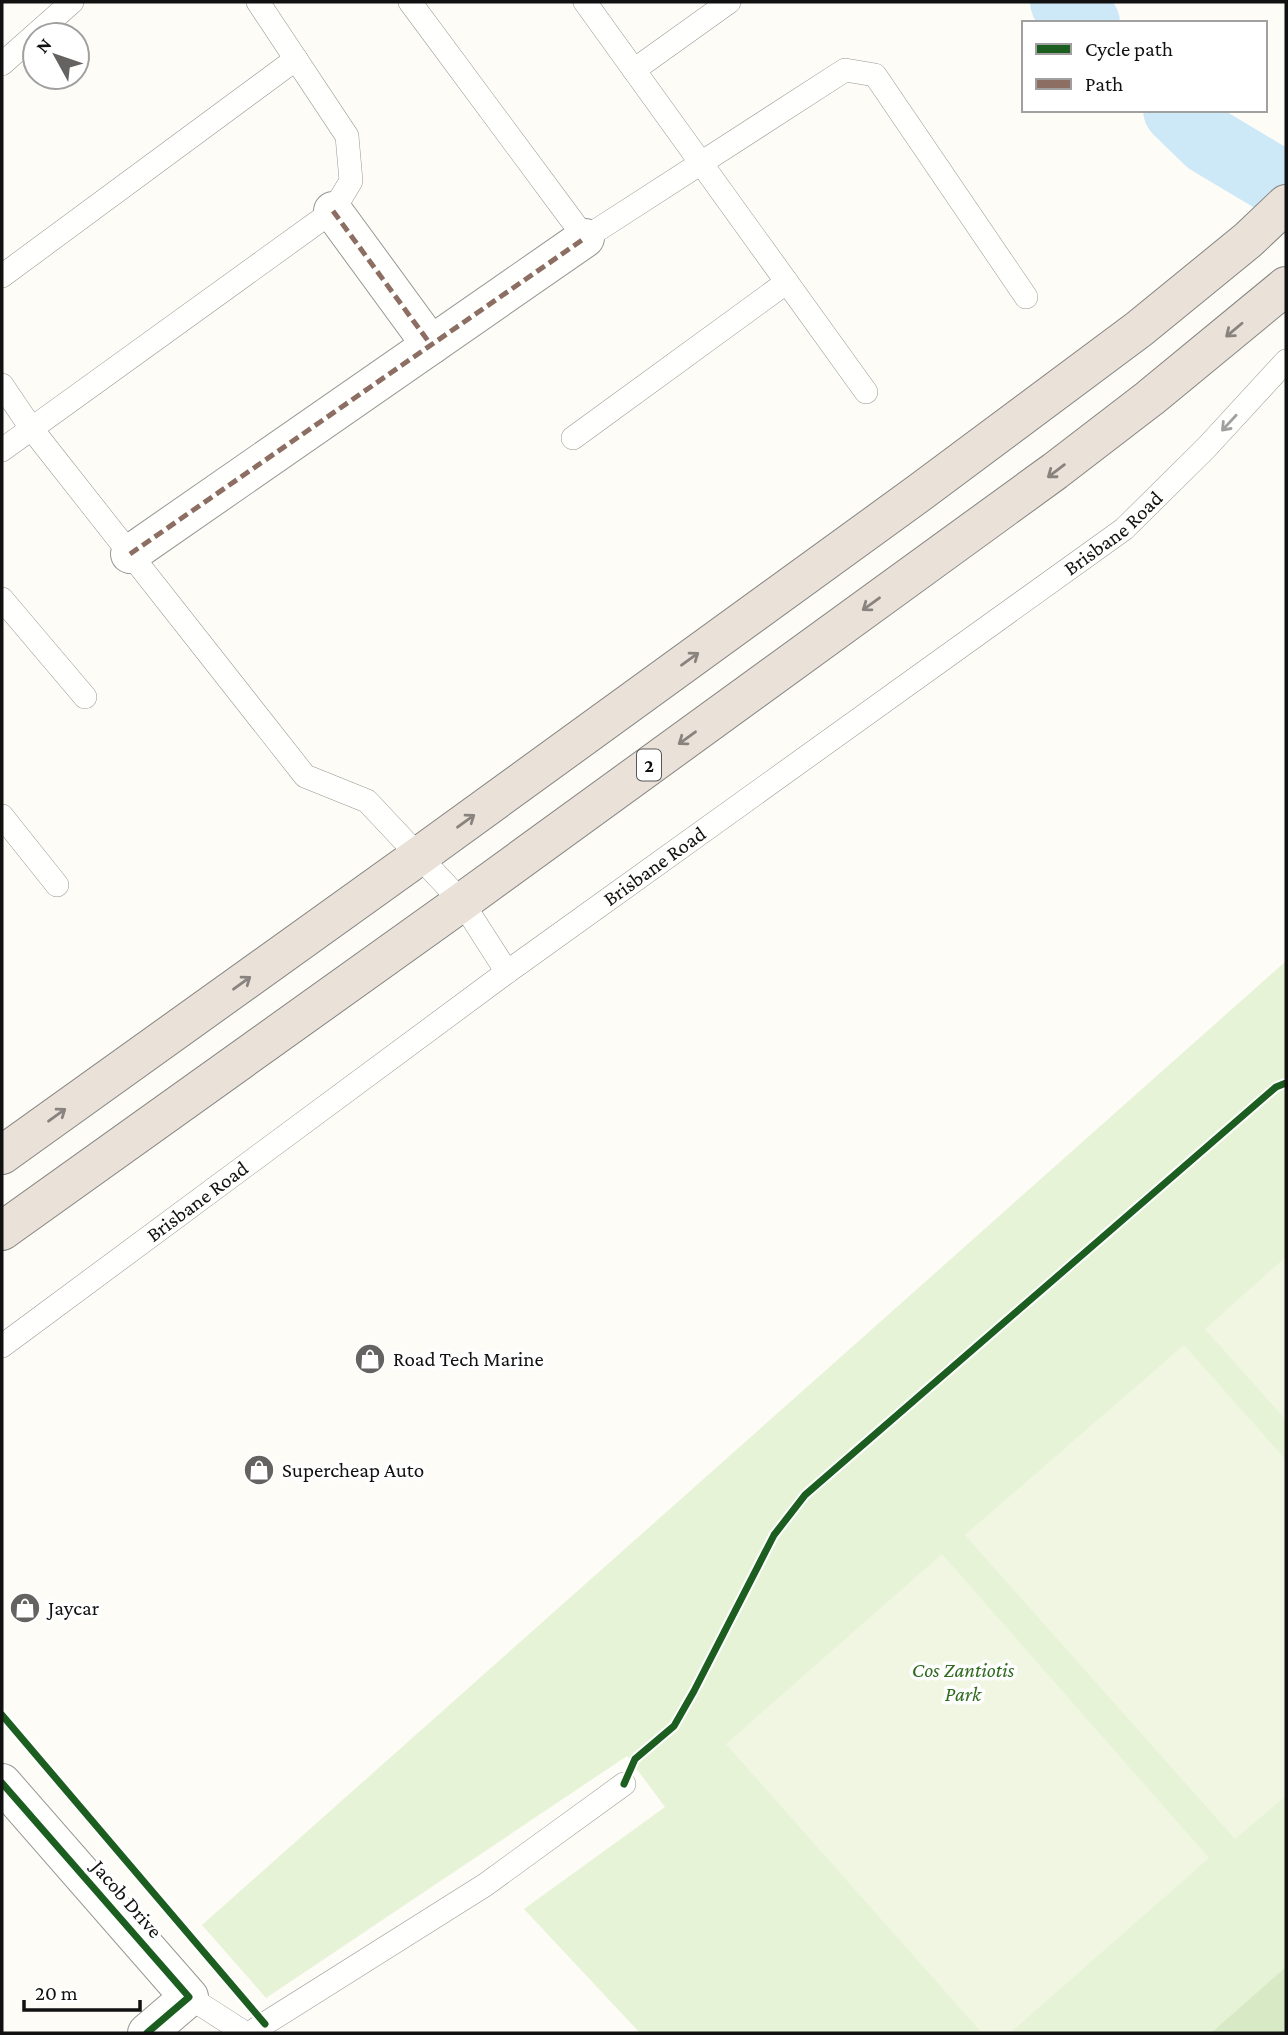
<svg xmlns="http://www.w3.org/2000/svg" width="1288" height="2035" font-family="'Crimson Pro',serif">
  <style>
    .green { fill: #e7f3d7 }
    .forest { fill: #d8eac5 }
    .pitch { fill: #f0f6e1 }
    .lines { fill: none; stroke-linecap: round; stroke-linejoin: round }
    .river { stroke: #cde8f7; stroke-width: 68 }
    .lane-casing { stroke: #979795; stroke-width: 24 }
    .street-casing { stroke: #979795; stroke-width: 40 }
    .highway-casing { stroke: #858482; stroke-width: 40 }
    .lane { stroke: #fffffe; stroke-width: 23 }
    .street { stroke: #fffffe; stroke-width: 38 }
    .highway { stroke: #eae1d8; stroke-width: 38 }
    .quiet { stroke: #8d6e63; stroke-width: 5; stroke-dasharray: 10 5; stroke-linecap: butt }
    .cycleway-casing { stroke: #fff; stroke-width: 11 }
    .cycleway { stroke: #1b5e20; stroke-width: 7 }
    .oneway { stroke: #88837e }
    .oneway2 { stroke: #a0a09f }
    .labels { text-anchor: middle; stroke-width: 7; stroke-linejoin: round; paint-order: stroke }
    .shield { fill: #fff; stroke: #585858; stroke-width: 2 }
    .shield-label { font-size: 19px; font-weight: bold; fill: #111 }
    .street-label { font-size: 21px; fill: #111; stroke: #fff }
    .poi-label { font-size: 21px; fill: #111; stroke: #fff; text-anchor: start }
    .park-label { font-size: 21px; font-style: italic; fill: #2f6b1f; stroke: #fff }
  </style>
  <rect width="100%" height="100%" fill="#fdfcf7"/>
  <path class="green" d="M1286 961V2033H640L524 1909 665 1807 627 1756 266 1998 202 1925Z"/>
  <path class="forest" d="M1286 1967V2033H1211Z"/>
  <g class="pitch">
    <path d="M1286 1257V1420L1205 1329Z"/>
    <path d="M1184 1345 1286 1460V1796L1235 1839 965 1535Z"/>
    <path d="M942 1554 1209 1858 1010 2033H982L726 1744Z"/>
  </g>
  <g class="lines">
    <g class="river">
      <path d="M1064 2 1086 23"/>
      <path d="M1177 110 1209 141 1286 187"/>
    </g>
    <g class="lane-casing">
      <g id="lane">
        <path d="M410 2 585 238 845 70 875 75 1026 297"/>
        <path d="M585 2 866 392"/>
        <path d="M2 64 72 2"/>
        <path d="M634 70 729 2"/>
        <path d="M2 276 296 59"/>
        <path d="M2 385 31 428 305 776 367 801 462 902 507 972"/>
        <path d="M573 438 787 282"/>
        <path d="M2 450 333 211 351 181 347 136 258 2"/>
        <path d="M2 599 85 697"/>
        <path d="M2 816 57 885"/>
        <path id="s1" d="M2 1346 507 972 1124 529 1206 448 1286 361"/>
        <path d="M189 1997 245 2033"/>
        <path d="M250 2033 485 1885 624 1784"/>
      </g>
    </g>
    <g class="street-casing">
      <g id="street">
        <path d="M333 211 431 345"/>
        <path d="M130 554 585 238"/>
        <path d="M2 1783 189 1997 147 2033"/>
      </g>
    </g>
    <g class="highway-casing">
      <g id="highway">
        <path d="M2 1155 419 856 919 493 1139 329 1248 240 1286 204"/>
        <path d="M2 1231 462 902 1055 471 1150 398 1286 286"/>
      </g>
    </g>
    <use href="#lane" class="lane"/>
    <use href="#street" class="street"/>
    <use href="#highway" class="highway"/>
    <g class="quiet">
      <path d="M333 211 431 345"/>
      <path d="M130 554 585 238"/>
    </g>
    <g class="cycleway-casing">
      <g id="cycleway">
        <path d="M2 1715 265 2024"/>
        <path d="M2 1783 189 1997 147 2033"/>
        <path d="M624 1784 635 1759 674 1726 694 1691 774 1535 805 1495 1276 1087 1286 1083"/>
      </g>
    </g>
    <use href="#cycleway" class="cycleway"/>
  </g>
  <defs><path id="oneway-shaft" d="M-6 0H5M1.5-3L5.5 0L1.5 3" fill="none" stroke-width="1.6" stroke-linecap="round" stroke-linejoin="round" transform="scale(1.75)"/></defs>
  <g class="oneway">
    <use href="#oneway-shaft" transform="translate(1234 330) rotate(140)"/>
    <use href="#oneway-shaft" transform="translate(1056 471) rotate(143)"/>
    <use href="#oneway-shaft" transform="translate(871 604) rotate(144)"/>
    <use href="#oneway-shaft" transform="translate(690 659) rotate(-36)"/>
    <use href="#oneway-shaft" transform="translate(687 738) rotate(144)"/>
    <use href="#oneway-shaft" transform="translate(466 821) rotate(-36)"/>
    <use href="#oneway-shaft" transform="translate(242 983) rotate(-36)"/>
    <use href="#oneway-shaft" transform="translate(57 1115) rotate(-36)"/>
  </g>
  <use class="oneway2" href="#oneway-shaft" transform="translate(1229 423) rotate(133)"/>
  <defs>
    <g id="shop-disc" transform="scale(1.575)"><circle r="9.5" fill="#646362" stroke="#fff"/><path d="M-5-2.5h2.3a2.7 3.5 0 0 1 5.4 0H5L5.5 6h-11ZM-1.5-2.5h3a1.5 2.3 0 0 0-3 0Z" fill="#fff"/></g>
  </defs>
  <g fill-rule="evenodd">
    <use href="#shop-disc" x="370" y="1359"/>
    <use href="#shop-disc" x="259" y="1470"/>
    <use href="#shop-disc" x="25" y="1608"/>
  </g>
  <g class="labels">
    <rect class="shield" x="637" y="749.5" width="24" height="31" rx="5"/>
    <g class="shield-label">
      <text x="649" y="772">2</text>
    </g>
    <g class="street-label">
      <text dy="7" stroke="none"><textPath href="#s1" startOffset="1377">Brisbane Road</textPath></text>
      <text dy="7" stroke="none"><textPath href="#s1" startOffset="810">Brisbane Road</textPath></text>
      <text dy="7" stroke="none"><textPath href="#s1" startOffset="243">Brisbane Road</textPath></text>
      <text transform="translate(127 1899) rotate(49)" y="7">Jacob Drive</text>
    </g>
    <g class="poi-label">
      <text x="393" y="1366">Road Tech Marine</text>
      <text x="282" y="1477">Supercheap Auto</text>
      <text x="48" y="1615">Jaycar</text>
    </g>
    <g class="park-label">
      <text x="963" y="1677">Cos Zantiotis<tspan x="963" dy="24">Park</tspan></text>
    </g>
  </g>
  <rect width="1288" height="2035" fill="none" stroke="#111111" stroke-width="7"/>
  <rect x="1022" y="21" width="245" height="91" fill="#ffffff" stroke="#a0a0a0" stroke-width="2"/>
  <rect x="1036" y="44" width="35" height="10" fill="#1b5e20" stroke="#a0a0a0" stroke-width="2"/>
  <text x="1085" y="56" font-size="21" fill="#111111">Cycle path</text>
  <rect x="1036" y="79" width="35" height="10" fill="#8d6e63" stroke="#a0a0a0" stroke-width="2"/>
  <text x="1085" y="91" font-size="21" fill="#111111">Path</text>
  <g transform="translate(56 56) rotate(310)"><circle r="33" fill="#ffffff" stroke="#a0a0a0" stroke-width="2"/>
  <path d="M0-5L12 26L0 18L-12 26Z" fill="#646362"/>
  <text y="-10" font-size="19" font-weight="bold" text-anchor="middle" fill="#111111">N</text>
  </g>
  <path d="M24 2000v10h116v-10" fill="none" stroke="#111111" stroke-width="3.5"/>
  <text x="35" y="2000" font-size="21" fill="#111111" stroke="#ffffff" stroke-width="5" paint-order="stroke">20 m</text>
</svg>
